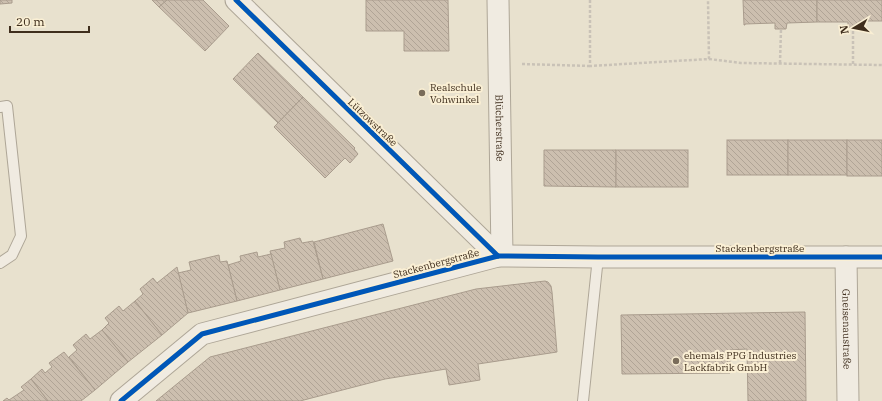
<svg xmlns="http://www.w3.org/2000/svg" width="882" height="401" font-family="'IBM Plex Serif',serif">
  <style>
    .building { fill: url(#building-back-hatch); stroke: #a99c8d }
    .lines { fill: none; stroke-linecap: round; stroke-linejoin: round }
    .lane-casing { stroke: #aea697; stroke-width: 12 }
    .street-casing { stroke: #aea697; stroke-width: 23 }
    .path { stroke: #c9c2b7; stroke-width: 2.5; stroke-dasharray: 3 2; stroke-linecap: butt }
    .lane { stroke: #f0ebe1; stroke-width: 10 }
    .street { stroke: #f0ebe1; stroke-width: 21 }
    .cycleway-casing { stroke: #faefd4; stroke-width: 8 }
    .cycleway { stroke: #0057b8; stroke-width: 5 }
    .poi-dot { fill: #7a6d5b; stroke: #faefd4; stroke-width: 1.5 }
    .labels { text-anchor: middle; stroke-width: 4; stroke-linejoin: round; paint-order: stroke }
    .poi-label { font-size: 10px; fill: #3f2e1d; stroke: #faefd4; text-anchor: start }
    .street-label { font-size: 10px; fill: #3f2e1d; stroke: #faefd4 }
  </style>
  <defs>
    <pattern id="building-back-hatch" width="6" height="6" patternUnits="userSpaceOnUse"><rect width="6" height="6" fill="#ccbfaf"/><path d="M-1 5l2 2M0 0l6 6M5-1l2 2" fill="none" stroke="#b0a496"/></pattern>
  </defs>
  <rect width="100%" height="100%" fill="#e8e1ce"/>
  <g class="building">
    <path d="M0 0H12V3L0 4Z"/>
    <path d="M152 0H167L159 7Z"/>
    <path d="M167 0H203L229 26 205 51 159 7Z"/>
    <path d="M366 0H448L449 51H404V31H366Z"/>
    <path d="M743 0H817V22L787 23 786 29H775V23L745 24V25H744Z"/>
    <path d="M817 0H882V21H859L860 28H848V22H817Z"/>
    <path d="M258 53 303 97 278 123 233 79Z"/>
    <path d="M303 97 355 148 354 149 358 154 350 163 345 158 325 178 274 127Z"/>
    <rect x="727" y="140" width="61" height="35"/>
    <rect x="788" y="140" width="59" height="35"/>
    <rect x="847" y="140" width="35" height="36"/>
    <path d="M544 150H616V187L544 186Z"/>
    <rect x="616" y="150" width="72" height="37"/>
    <path d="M383 224 393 261 323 279 314 242Z"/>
    <path d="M300 238 302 243 313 241 323 279 280 290 270 251 285 248 284 242Z"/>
    <path d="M257 252 258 257 271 254 280 290 237 301 228 265 241 261 240 256Z"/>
    <path d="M219 255 220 262 227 261 237 301 188 313 178 273 191 270 189 262Z"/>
    <path d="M177 267 188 313 162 335 135 301 143 294 140 289 153 278 157 283Z"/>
    <path d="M545 281 548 282 551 286 552 292 557 352 478 364 480 380 449 385 446 369 385 379 300 401H156L210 357 476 289Z"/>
    <path d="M135 301 162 335 128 362 102 330 109 323 105 318 119 306 123 311Z"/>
    <path d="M805 312 806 401H748L747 349 730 350V373L622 374 621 315Z"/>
    <path d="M102 330 128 362 95 390 69 357 77 350 73 345 86 334 90 339Z"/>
    <path d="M64 352 95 390 81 401H48L31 379 42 369 45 373 52 367 49 363Z"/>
    <path d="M31 379 48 401H3L7 398 9 400 24 390 21 387Z"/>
  </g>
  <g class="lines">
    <g class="lane-casing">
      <g id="lane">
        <path d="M0 107 7 106 21 236 12 255 0 263"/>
        <path d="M583 401 598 257"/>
      </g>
    </g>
    <g class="street-casing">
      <g id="street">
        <path d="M236 0 498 256"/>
        <path id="s1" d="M498 0 502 255"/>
        <path id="s2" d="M846 257 848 401"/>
        <path d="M121 401 202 334 498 256 598 257H882"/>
      </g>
    </g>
    <g class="path">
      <path d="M590 0V66L709 59 708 0"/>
      <path d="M709 59 741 63 882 65"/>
      <path d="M780 63 781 29"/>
      <path d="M522 64 590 66"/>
      <path d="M853 64V28"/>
    </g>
    <use href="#lane" class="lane"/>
    <use href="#street" class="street"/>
    <g class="cycleway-casing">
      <g id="cycleway">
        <path d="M236 0 498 256"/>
        <path d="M121 401 202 334 498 256 598 257H882"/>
      </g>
    </g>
    <use href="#cycleway" class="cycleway"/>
  </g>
  <g class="poi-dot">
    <circle cx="422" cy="93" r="4"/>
    <circle cx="676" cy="361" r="4"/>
  </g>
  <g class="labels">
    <g class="poi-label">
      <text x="430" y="91">Realschule<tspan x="430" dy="12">Vohwinkel</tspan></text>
      <text x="684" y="359">ehemals PPG Industries<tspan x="684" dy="12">Lackfabrik GmbH</tspan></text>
    </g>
    <g class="street-label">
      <text transform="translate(373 122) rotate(44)" y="4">Lützowstraße</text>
      <text dy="4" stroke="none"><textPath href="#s1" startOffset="128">Blücherstraße</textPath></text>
      <text x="760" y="252">Stackenbergstraße</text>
      <text transform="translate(436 263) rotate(-15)" y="4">Stackenbergstraße</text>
      <text dy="4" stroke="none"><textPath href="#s2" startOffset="72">Gneisenaustraße</textPath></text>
    </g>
  </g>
  <g transform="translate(854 28) rotate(260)" stroke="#faefd4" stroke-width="3" paint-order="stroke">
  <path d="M0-3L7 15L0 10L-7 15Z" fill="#3f2e1d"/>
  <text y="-6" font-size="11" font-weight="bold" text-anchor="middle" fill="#3f2e1d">N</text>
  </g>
  <path d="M10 26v6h79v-6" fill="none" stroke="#3f2e1d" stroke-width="2"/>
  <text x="16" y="26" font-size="12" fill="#3f2e1d" stroke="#faefd4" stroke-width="3" paint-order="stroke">20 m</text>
</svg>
